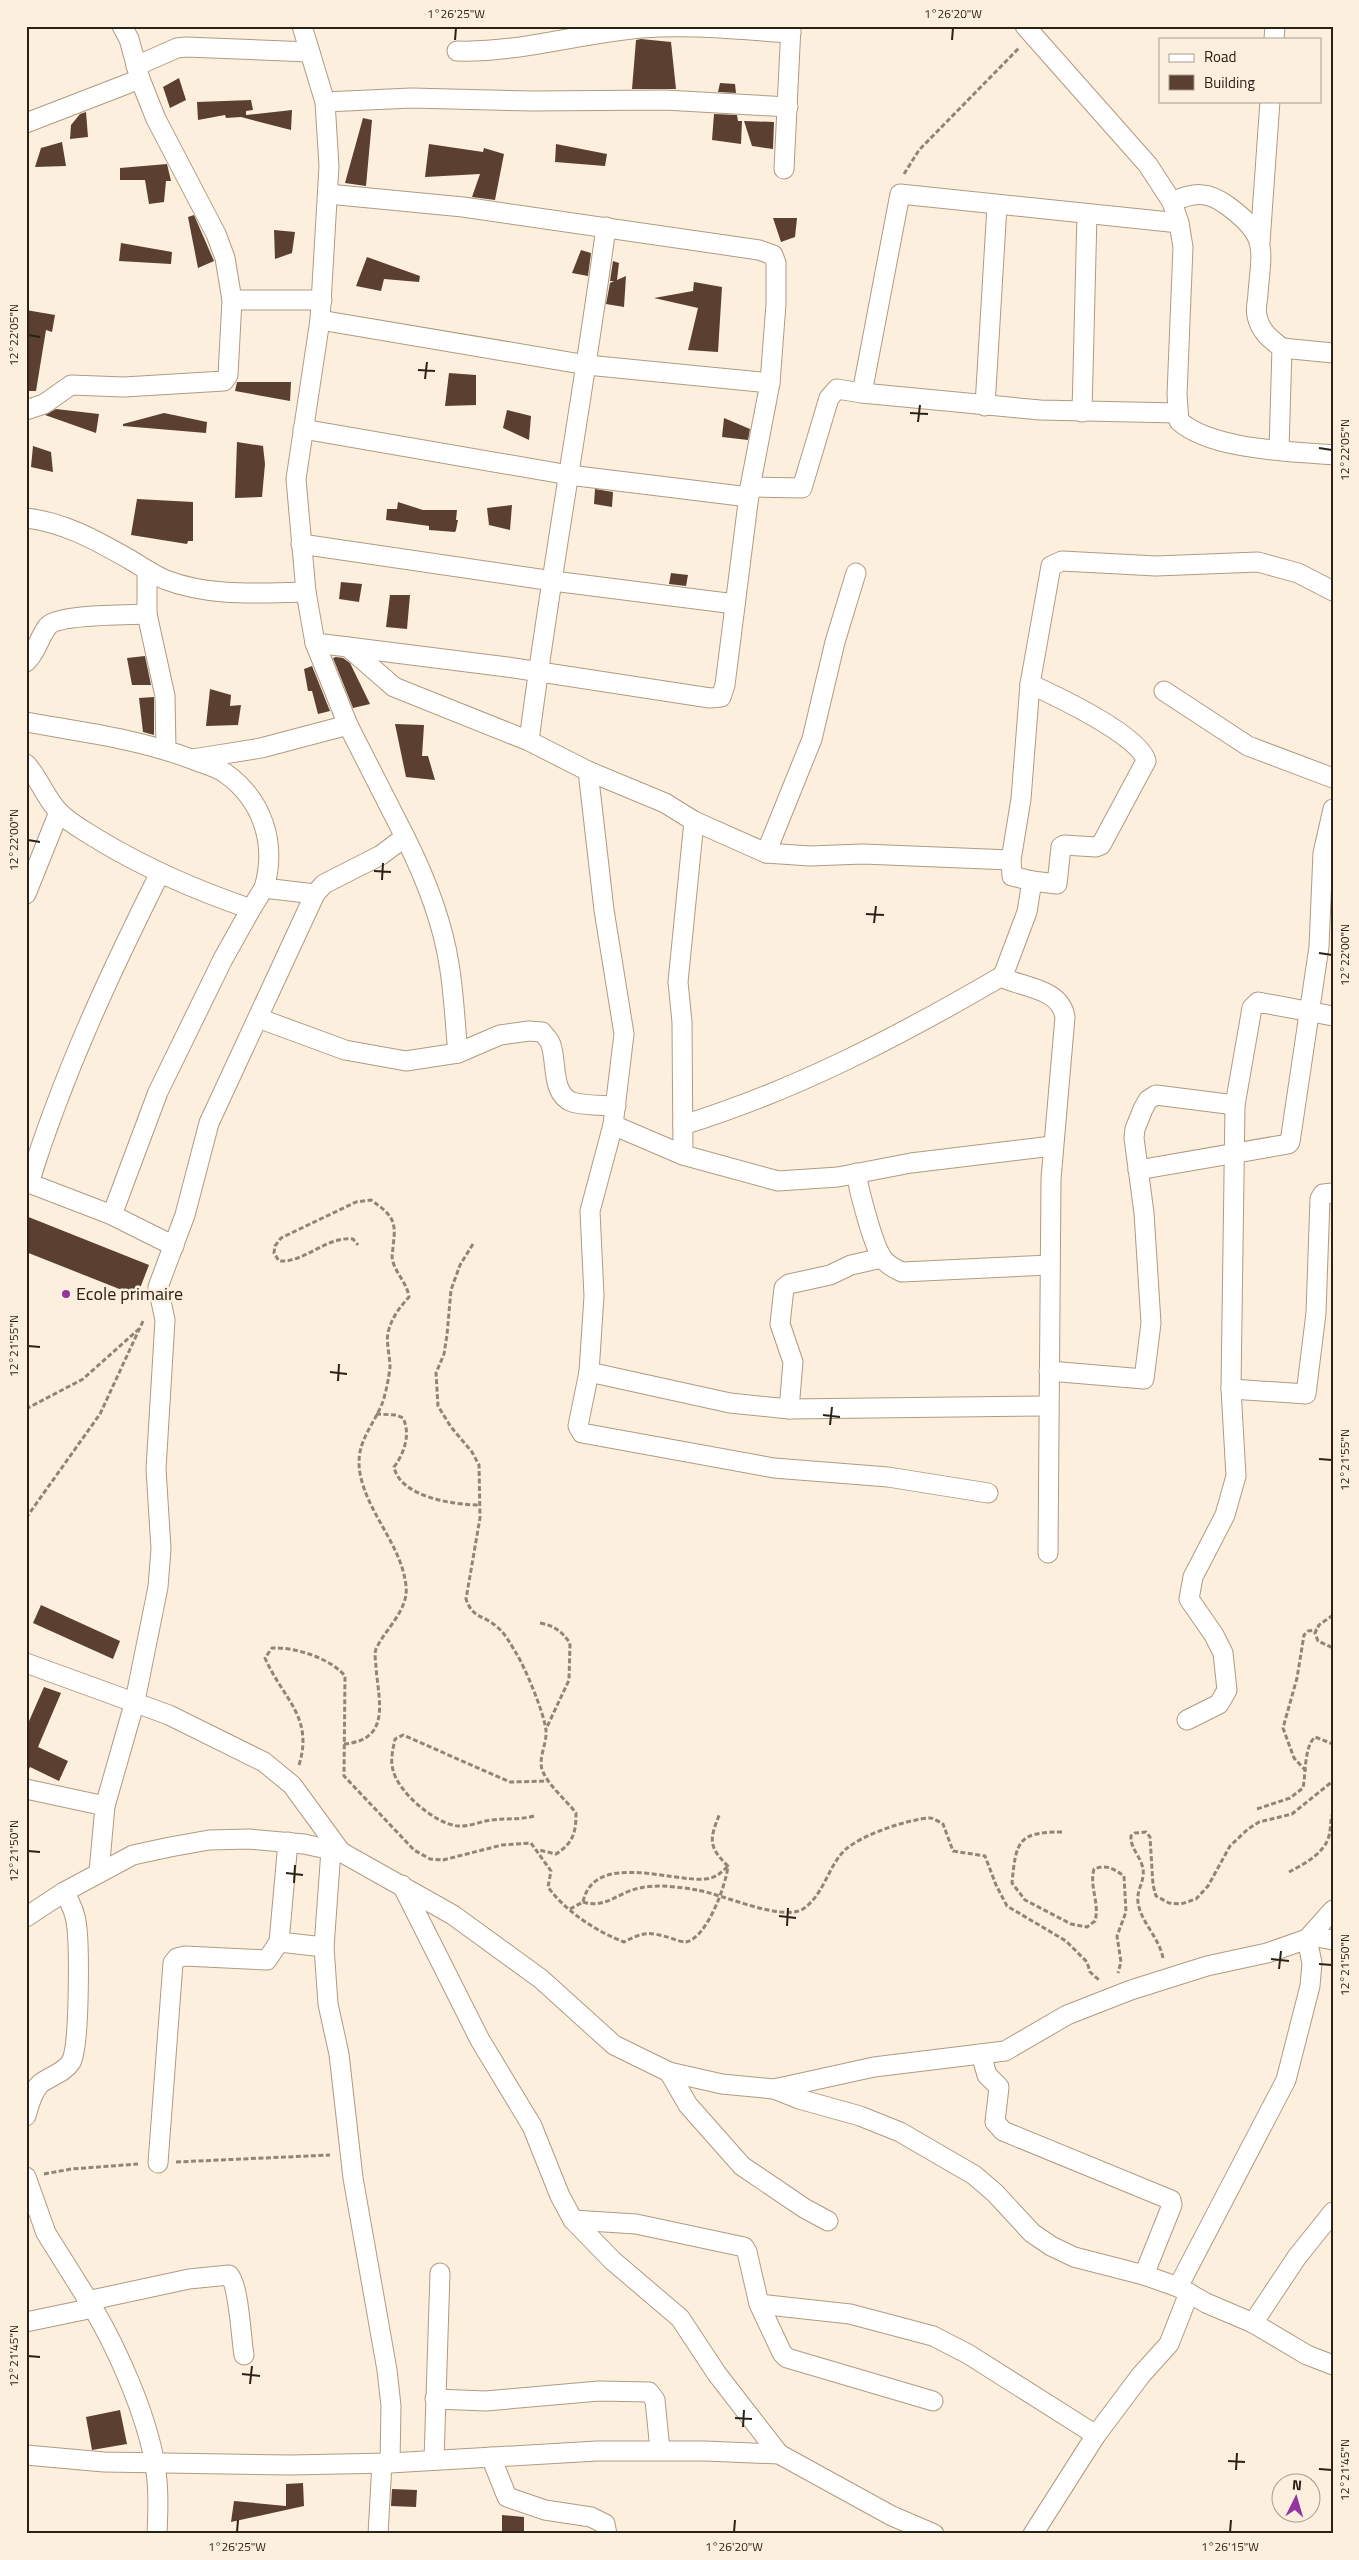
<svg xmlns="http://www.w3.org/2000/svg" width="1359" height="2560" font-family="'Titillium Web',sans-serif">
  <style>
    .building { fill: #5b4031 }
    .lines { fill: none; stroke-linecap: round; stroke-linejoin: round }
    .minor-casing { stroke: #b09b81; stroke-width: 21 }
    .path { stroke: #908678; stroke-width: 3; stroke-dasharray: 5 2.5; stroke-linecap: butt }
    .minor { stroke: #fff; stroke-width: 19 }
    .ticks { fill: none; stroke: #2a2217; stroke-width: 2 }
    .poi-dot { fill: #93359f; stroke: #fcefde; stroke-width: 2 }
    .labels { text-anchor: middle; stroke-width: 5; stroke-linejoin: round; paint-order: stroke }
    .poi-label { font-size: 18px; fill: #2a2217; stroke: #fcefde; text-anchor: start }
    .neatline { fill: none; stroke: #2a2217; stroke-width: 2 }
    .ticks-label { font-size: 12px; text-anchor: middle; fill: #2a2217 }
  </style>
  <rect width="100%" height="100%" fill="#fcefde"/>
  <g class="building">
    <path d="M641 39 671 42 676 89H632L636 40Z"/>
    <path d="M179 78 186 100 170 108 163 87Z"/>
    <path d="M720 83 735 84 736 93 718 92Z"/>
    <path d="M251 100 253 110 246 111V115L292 110 291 130 241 117 226 118 225 115 198 120 197 102Z"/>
    <path d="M86 112 88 137 70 139 71 125 80 114Z"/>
    <path d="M714 114 737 115 738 121H742L741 144 712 140Z"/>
    <path d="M363 118 372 120 366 186 345 183Z"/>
    <path d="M744 121 774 122 773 149 752 146Z"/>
    <path d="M62 142 66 166 35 167 41 148Z"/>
    <path d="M429 144 483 152 484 148 504 154 495 200 472 197 480 174 425 177Z"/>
    <path d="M556 144 607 154 605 166 555 162Z"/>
    <path d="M167 164 171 181H166L164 202 149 204 145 180H120V168Z"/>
    <path d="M194 215 214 261 198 268 188 217Z"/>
    <path d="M773 218H797L795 237 781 242Z"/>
    <path d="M274 230 295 232 292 253 275 259Z"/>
    <path d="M121 243 172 252 171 264 119 261Z"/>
    <path d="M581 250 591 253 588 276 572 273Z"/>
    <path d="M367 257 420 276 419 282 384 279 381 291 356 286Z"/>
    <path d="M613 261 619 263 617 280 626 276 624 307 606 304 610 283 614 281H610Z"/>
    <path d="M694 282 722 287 718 352 688 350 698 308 654 298 693 291Z"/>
    <path d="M26 310 55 315 52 332 46 330 36 391H26Z"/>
    <path d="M449 373 476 375V405L445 406Z"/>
    <path d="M237 382H291L290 401 235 391Z"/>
    <path d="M56 409 99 414 96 433 45 415Z"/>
    <path d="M507 410 531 416 529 440 503 428Z"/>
    <path d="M164 413 207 422 206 433 123 426V424Z"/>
    <path d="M724 418 750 429 748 440 722 437Z"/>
    <path d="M237 442 263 446 265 464 262 497 235 498Z"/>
    <path d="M33 446 51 452 53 472 31 467Z"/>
    <path d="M595 489 613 492 612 507 594 504Z"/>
    <path d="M137 499 193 502V541H188L187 544 131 535Z"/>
    <path d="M398 502 423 510H457L456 520H458L456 530 455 532 429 530V526L386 520 387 509H397Z"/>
    <path d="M512 505 510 530 489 525 487 508Z"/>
    <path d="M671 573 688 575 686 586 669 584Z"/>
    <path d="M341 582 362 584 359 602 339 599Z"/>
    <path d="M390 595H410L407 629 386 627Z"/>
    <path d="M145 656 151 685H132L127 658Z"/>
    <path d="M336 657 343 658 350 663 370 704 353 708 333 658Z"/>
    <path d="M312 666 330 711 318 714 312 691H308L304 669Z"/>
    <path d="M210 689 231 695 230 706 241 705 238 725 206 726Z"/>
    <path d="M154 697V735L143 732 139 698Z"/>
    <path d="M395 724 424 725 422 756H428L435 780 406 777Z"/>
    <path d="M26 1216 149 1265 137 1296 26 1252Z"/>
    <path d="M41 1605 120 1641 113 1659 33 1623Z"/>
    <path d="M44 1687 61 1693 38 1747 68 1761 59 1781 30 1767 26 1775V1728Z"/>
    <path d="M120 2410 127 2444 92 2450 86 2417Z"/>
    <path d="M303 2483 304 2506 231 2522 234 2501 286 2506V2484Z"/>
    <path d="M392 2489 417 2490 416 2507 391 2506Z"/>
    <path d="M502 2515 524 2517V2534H502Z"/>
  </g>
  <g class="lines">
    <g class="minor-casing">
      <g id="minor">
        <path d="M1025 26 1148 165 1172 202 1179 223 1183 247 1177 395 1179 421C1212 450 1289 451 1333 455"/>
        <path d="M1274 39 1275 26"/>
        <path d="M457 51C519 53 580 33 642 28 691 24 741 30 791 33"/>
        <path d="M136 66 177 48 186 47 310 52"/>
        <path d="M325 102 411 98 532 101 665 100 788 107"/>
        <path d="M26 123 140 79"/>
        <path d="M784 169 791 26"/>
        <path d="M328 194 463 207 759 250 773 255 776 263V304L770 383 750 487 725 685 721 697 710 698 507 667 348 647"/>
        <path d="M1172 202C1194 192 1208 191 1228 206 1268 236 1262 247 1258 293 1258 300 1255 309 1257 316 1260 331 1270 339 1282 348L1279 450"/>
        <path d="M1260 242 1270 101"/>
        <path d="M232 300H322"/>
        <path d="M320 320 587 365 770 383"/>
        <path d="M1282 348 1333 353"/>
        <path d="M985 406 997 206"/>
        <path d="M26 410 44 404 71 385 124 387 224 381 228 375 232 300 225 258 216 234 156 119 140 79 129 39 122 26"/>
        <path d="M1082 412 1087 214"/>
        <path d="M1177 413 1040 410 862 393 900 194 1179 223"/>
        <path d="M303 429 569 475 749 497"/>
        <path d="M750 487 802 488 829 398 837 389 862 393"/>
        <path d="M26 518C64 522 97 541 129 559 141 566 153 575 166 580 211 597 258 593 306 592"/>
        <path d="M301 544 553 581 735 604"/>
        <path d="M147 570V614L165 696 166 749"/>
        <path d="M315 643 348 647 394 687 529 741 588 771 665 803 694 821 766 853 810 856 863 854 1011 860"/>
        <path d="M26 662C37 652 39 637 48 626 59 614 128 615 147 614"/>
        <path d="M1030 684C1054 695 1141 736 1146 761L1101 845 1096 847 1064 845 1061 847 1057 884 1032 881"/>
        <path d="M1164 691 1248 746 1333 778"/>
        <path d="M26 722C82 732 140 739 194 760 204 764 216 767 225 773 263 800 277 844 264 888"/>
        <path d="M529 741C551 569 583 399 606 227"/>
        <path d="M193 759 261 748 348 725"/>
        <path d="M26 764C39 778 45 797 58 811 70 824 85 831 99 840 147 869 198 891 251 909L264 888 315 894"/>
        <path d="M588 771 604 910 624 1034 613 1125 590 1211 594 1296 589 1372 730 1403 789 1409 1048 1406"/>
        <path d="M405 837C425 877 442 919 449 964 454 993 455 1024 458 1053"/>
        <path d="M766 853 812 739 835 642 856 573"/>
        <path d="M26 894 59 812"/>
        <path d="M258 1018 345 1050 406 1061 458 1053 500 1035 529 1031 542 1032C545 1036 550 1040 551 1045 557 1062 551 1094 572 1102 586 1106 601 1105 616 1106"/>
        <path d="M613 1125 683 1155 778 1181 838 1177 911 1163 1052 1146"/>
        <path d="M683 1125C797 1090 901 1035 1004 975"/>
        <path d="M683 1155 682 1022 678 982 694 821"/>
        <path d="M1138 1170 1288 1144 1290 1142 1319 947 1323 853 1333 809"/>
        <path d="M856 1173C859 1190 873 1246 883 1259 888 1265 895 1269 902 1272L1050 1265"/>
        <path d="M26 1182 112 1215 174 1246"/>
        <path d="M29 1183C63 1074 109 975 160 873"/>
        <path d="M112 1215 158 1092 223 959 251 909"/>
        <path d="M1049 1371 1144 1379 1151 1323 1144 1213 1134 1138 1135 1129 1143 1109 1148 1100 1156 1095 1235 1105"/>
        <path d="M589 1372 578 1426 582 1433 774 1468 888 1477 988 1493"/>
        <path d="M1231 1389 1306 1394 1316 1313 1320 1199 1323 1194 1333 1193"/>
        <path d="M789 1409 793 1362 780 1324 784 1288 789 1284 830 1275 851 1265 882 1258"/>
        <path d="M1048 1553 1051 1179 1065 1017C1061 991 1030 988 1008 980L1004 978V973L1027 912 1032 881 1012 876 1011 860 1021 799 1030 684 1051 566 1062 561 1156 566 1258 562 1298 573 1333 591"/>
        <path d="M26 1663 169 1715 264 1762 292 1785 341 1852"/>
        <path d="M1187 1720 1219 1704 1227 1690 1223 1653 1214 1635 1189 1599 1193 1577 1225 1515 1236 1476 1231 1389 1235 1105 1252 1008 1258 1002 1333 1016"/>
        <path d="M26 1789 105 1806"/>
        <path d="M331 1850 324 1947 328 2004 339 2054 353 2178 387 2370 391 2406 390 2463"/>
        <path d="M99 1872 105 1806 135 1701 158 1587 161 1549 156 1469 165 1320 158 1287 185 1215 209 1123 315 894 324 884 381 855 405 837 348 725 315 643 306 592 296 479 320 320 329 166 325 102 302 26"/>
        <path d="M402 1885 480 2040 532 2126 560 2196 573 2220 613 2261 680 2318 717 2374 779 2454"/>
        <path d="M26 1917 64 1892 133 1855 170 1847 209 1840 249 1839 304 1844 341 1852 453 1915 541 1979 614 2045 669 2072 722 2084 774 2089 874 2067 1005 2051 1067 2015 1131 1990 1207 1966 1267 1953 1307 1939 1333 1910"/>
        <path d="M1312 1936 1333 1940"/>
        <path d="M279 1942 324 1947"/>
        <path d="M981 2054 987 2075 999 2087 995 2122 1003 2131 1171 2200 1172 2205 1144 2275"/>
        <path d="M669 2072 688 2105 742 2166 804 2208 828 2221"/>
        <path d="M774 2089 799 2099 860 2116 900 2132 974 2175 995 2193 1032 2233 1051 2246 1074 2257 1144 2275 1178 2287 1206 2303 1253 2323 1307 2355 1333 2365"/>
        <path d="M26 2116C29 2105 32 2092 40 2084 50 2076 64 2073 71 2062 80 2046 79 1949 77 1928 76 1915 71 1903 64 1892"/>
        <path d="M158 2163 173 1963 177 1958 185 1956 267 1960 279 1942 288 1842"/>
        <path d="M26 2177 46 2233 93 2308"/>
        <path d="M573 2220 636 2224 744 2247 747 2252 759 2304 782 2353 787 2358 933 2401"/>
        <path d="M1178 2287 1286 2080 1310 1986 1312 1963 1307 1939"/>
        <path d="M87 2301 189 2279 229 2275C239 2285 241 2338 244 2355"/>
        <path d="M759 2304 850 2314 933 2336 968 2354 1096 2435"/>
        <path d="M26 2322 93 2308C118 2350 147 2416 155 2465 159 2488 158 2511 157 2534"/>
        <path d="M1253 2323 1297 2257 1333 2212"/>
        <path d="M435 2399 486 2401 599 2391 649 2392 655 2400 660 2450"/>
        <path d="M26 2455 104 2462 291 2465 390 2463 597 2451H705L779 2454 892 2516 934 2534"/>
        <path d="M491 2457 507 2497 545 2510 591 2517 605 2524 607 2534"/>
        <path d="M434 2460 440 2273"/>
        <path d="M378 2534 382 2463"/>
        <path d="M1033 2534 1096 2435 1141 2375 1169 2344 1189 2293"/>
      </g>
    </g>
    <g class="path">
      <path d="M904 174 919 150 1019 48"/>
      <path d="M473 1244 460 1265 451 1290 447 1335 444 1354 436 1373 438 1406 451 1427 472 1452 479 1465 480 1518 466 1599C473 1619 482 1614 496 1626 505 1633 510 1643 516 1653 525 1667 545 1715 546 1731 547 1745 537 1759 543 1772 550 1787 566 1800 576 1813 576 1833 573 1843 556 1854L539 1850"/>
      <path d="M26 1409 83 1379 139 1329"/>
      <path d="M376 1414 396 1415 403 1418C411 1434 404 1454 394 1467 400 1497 454 1505 480 1505"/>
      <path d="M26 1518 100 1414 144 1319"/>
      <path d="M1333 1615 1319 1625 1315 1633 1318 1641 1333 1648"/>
      <path d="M540 1623C555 1626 561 1631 570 1643L569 1680 546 1729"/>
      <path d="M344 1744C391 1740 379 1702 376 1668 376 1662 374 1655 376 1649 385 1629 409 1610 406 1586 402 1547 370 1516 361 1478 353 1445 371 1430 382 1404 386 1393 389 1377 390 1367 390 1355 385 1340 389 1329 393 1316 400 1307 409 1297 407 1283 397 1275 393 1262 391 1256 393 1252 393 1246 397 1220 392 1215 371 1200L356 1202 281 1238 275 1246 274 1253 279 1261C305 1263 326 1236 353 1239L358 1245"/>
      <path d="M299 1765C314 1717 283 1699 265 1658L272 1648C295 1647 330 1658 345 1676L344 1776 414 1850 430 1859 443 1860 502 1845 531 1843 551 1871 548 1887C565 1911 597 1932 624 1942 645 1931 649 1932 671 1938 676 1940 682 1942 686 1942 707 1938 726 1885 728 1866 707 1846 710 1838 720 1813"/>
      <path d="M1306 1771 1294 1758 1283 1728 1297 1678 1304 1635 1308 1631 1317 1630"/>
      <path d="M1257 1809 1290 1798 1303 1788C1306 1773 1304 1747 1315 1737L1333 1744"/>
      <path d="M534 1816C520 1820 507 1818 492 1820 481 1821 469 1827 458 1826 435 1824 398 1792 393 1770 390 1760 393 1749 395 1739L403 1735 510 1782 549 1781"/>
      <path d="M1062 1832C1018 1832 1016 1841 1012 1883L1025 1900 1071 1924 1087 1927 1095 1921C1100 1903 1089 1887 1094 1869 1107 1864 1114 1869 1124 1876L1126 1912 1117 1936 1121 1962 1118 1973"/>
      <path d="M1289 1872C1304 1864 1324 1854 1329 1836 1331 1828 1330 1820 1333 1813"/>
      <path d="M583 1902C606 1909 618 1892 640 1888 657 1884 680 1887 697 1890 722 1894 782 1922 803 1909 824 1895 828 1866 845 1850 861 1835 908 1819 930 1818 934 1818 939 1822 943 1824L953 1851 985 1856 996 1885 1007 1906 1066 1941 1087 1962 1090 1972 1099 1980"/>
      <path d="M570 1909 583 1902C594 1851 671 1882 705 1879 716 1878 721 1873 728 1866"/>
      <path d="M1163 1958C1159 1937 1140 1921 1138 1902 1136 1889 1147 1879 1142 1865 1139 1855 1130 1847 1131 1836L1135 1833 1146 1832 1150 1837 1153 1885 1156 1896 1169 1903 1181 1904 1196 1899 1208 1886 1230 1846 1248 1829 1259 1822 1292 1814 1333 1781"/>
      <path d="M176 2162 330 2155"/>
      <path d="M44 2174 71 2169 138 2164"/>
    </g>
    <use href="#minor" class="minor"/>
  </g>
  <path class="ticks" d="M455 40 456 28M952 40 953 28M28 335 40 337M418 370 435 371M425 379 427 362M910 413 928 414M918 422 920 405M1319 448 1332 450M28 840 40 842M374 871 391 872M382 880 383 863M866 914 884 915M874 923 876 906M1319 953 1332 955M28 1346 40 1347M330 1372 347 1374M338 1381 339 1364M823 1415 840 1417M830 1425 832 1407M1319 1459 1332 1460M28 1851 40 1852M286 1873 303 1875M294 1883 295 1865M779 1916 796 1918M787 1926 788 1908M1271 1959 1289 1961M1319 1964 1332 1965M1279 1969 1281 1951M28 2356 40 2357M242 2374 260 2376M250 2384 252 2366M735 2418 752 2419M743 2427 744 2410M1228 2461 1245 2462M1319 2469 1332 2470M1236 2470 1237 2453M237 2532 238 2520M734 2532 735 2520M1230 2532 1231 2520"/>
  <circle class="poi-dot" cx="66" cy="1294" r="5"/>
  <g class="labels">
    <g class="poi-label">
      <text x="76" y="1300">Ecole primaire</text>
    </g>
  </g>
  <rect width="1359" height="2560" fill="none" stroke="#fcefde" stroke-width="55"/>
  <rect x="1159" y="38" width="162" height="65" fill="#fcefde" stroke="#a89d8e"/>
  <rect x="1169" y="54" width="25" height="8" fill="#ffffff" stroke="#a89d8e"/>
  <text x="1204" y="62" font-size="15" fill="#2a2217">Road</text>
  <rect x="1169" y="75" width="25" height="15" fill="#5b4031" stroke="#a89d8e"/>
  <text x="1204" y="88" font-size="15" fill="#2a2217">Building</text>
  <g transform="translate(1296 2498) rotate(5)"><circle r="24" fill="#fcefde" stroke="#a89d8e"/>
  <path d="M0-4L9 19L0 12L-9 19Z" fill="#93359f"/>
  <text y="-8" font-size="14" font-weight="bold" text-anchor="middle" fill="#2a2217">N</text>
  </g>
  <rect x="28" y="28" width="1304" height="2504" class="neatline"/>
  <g class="ticks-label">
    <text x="456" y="18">1°26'25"W</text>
    <text x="953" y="18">1°26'20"W</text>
    <text transform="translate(14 335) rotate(-90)" y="4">12°22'05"N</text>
    <text transform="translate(1345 450) rotate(-90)" y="4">12°22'05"N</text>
    <text transform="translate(14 840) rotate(-90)" y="4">12°22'00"N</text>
    <text transform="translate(1345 955) rotate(-90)" y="4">12°22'00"N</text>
    <text transform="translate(14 1346) rotate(-90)" y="4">12°21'55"N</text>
    <text transform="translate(1345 1460) rotate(-90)" y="4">12°21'55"N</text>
    <text transform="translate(14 1851) rotate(-90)" y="4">12°21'50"N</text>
    <text transform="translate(1345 1965) rotate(-90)" y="4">12°21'50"N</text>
    <text transform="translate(14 2356) rotate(-90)" y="4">12°21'45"N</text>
    <text transform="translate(1345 2470) rotate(-90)" y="4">12°21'45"N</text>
    <text x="237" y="2551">1°26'25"W</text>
    <text x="734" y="2551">1°26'20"W</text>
    <text x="1230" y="2551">1°26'15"W</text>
  </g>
</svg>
